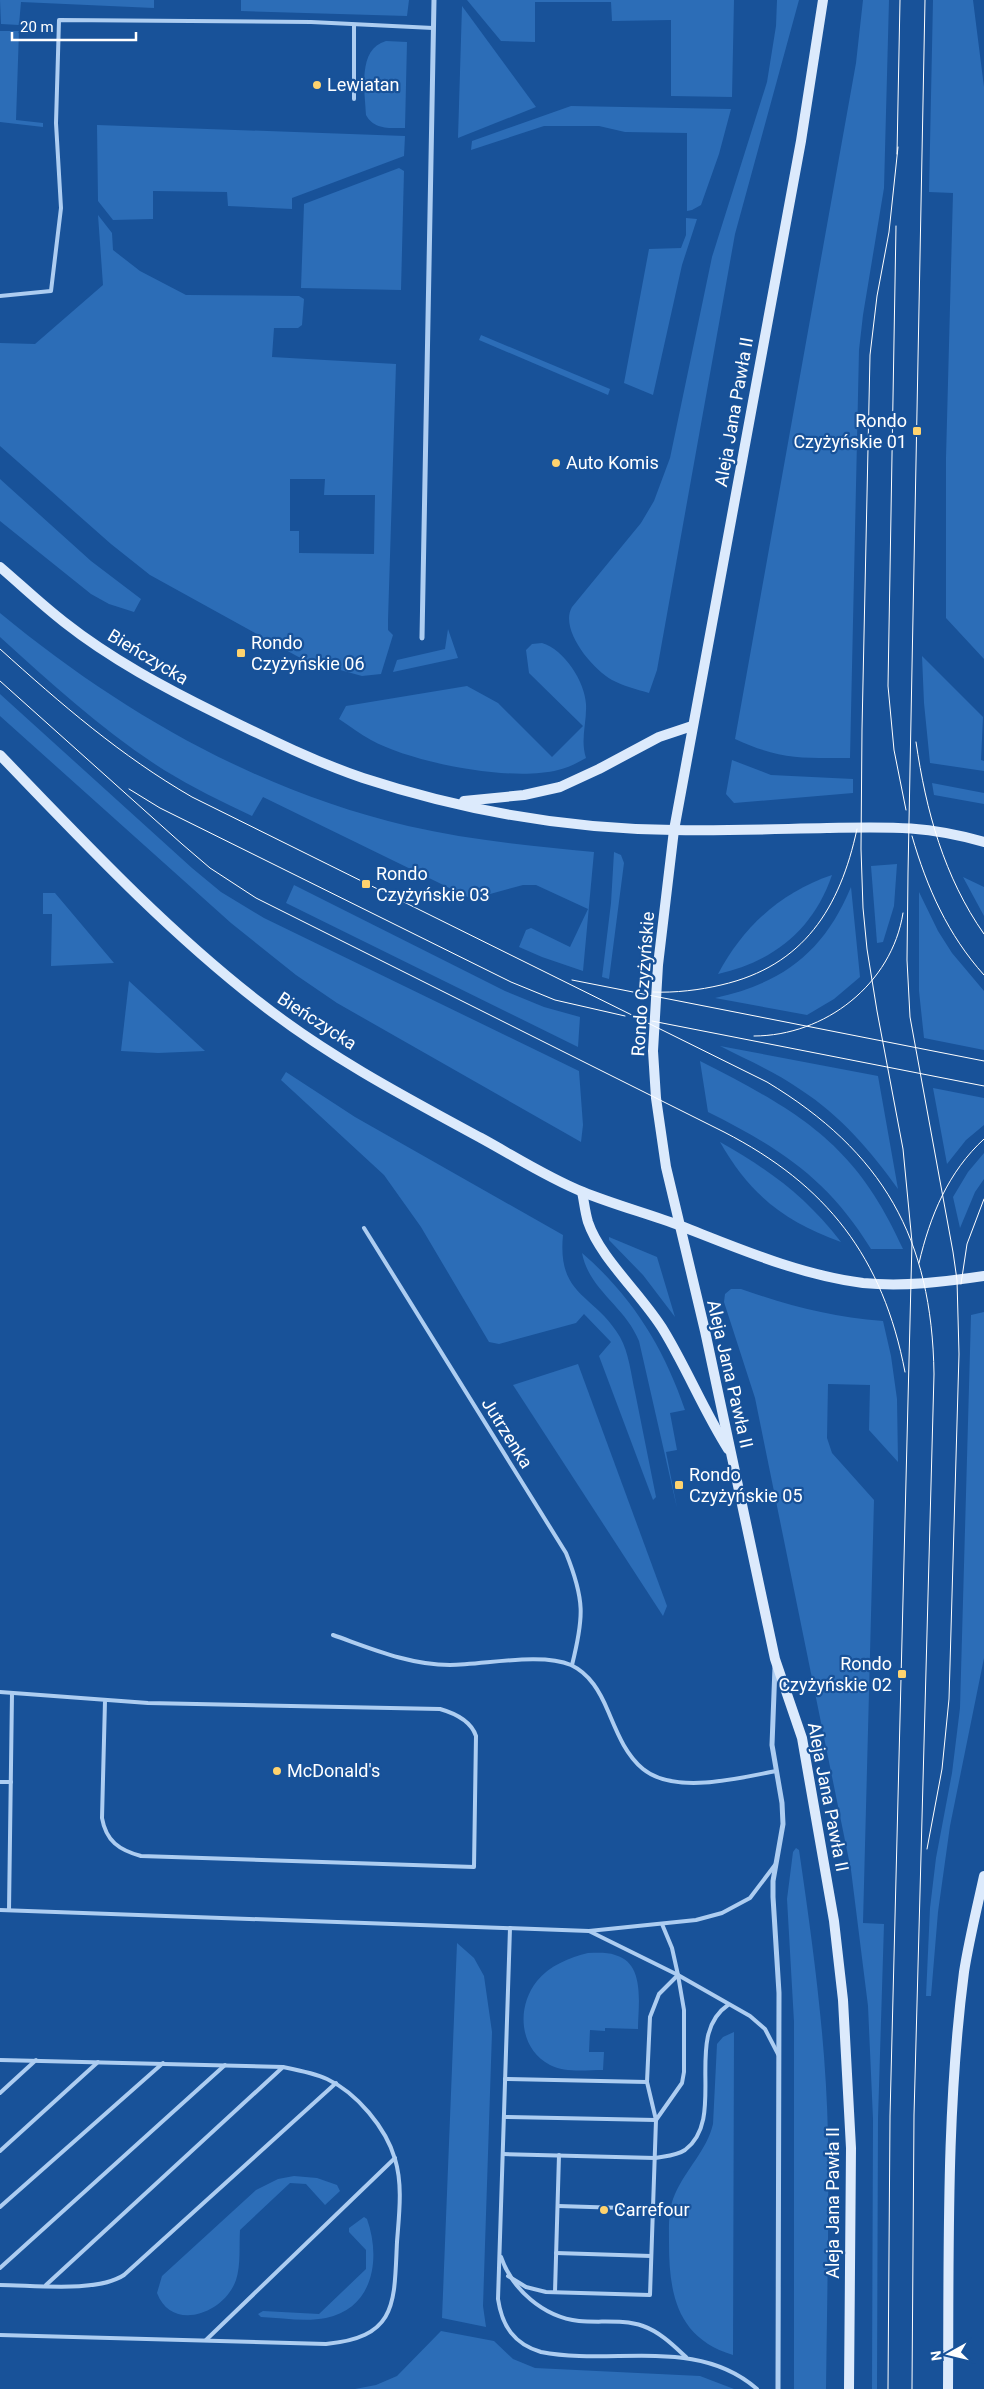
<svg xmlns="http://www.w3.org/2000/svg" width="984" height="2389" font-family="Roboto,sans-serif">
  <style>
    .green { fill: #2c6db7; fill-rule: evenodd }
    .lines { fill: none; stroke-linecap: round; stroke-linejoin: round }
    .service { stroke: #adcdf1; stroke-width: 4 }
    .minor { stroke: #adcdf1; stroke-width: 5 }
    .secondary { stroke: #dceafc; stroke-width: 10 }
    .tram { stroke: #fff; stroke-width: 1 }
    .poi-dot { fill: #ffd36e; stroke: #185299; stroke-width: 2 }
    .labels { text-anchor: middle; stroke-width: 4.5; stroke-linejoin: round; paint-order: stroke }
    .poi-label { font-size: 18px; fill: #fff; stroke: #185299; text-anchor: start }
    .street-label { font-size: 18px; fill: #fff; stroke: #185299 }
  </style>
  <rect width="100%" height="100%" fill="#185299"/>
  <g class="green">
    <path d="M0 0H154V8L21 2 19 25 1 24Z"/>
    <path d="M241 0H409L407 16 241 11Z"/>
    <path d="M467 0H734L732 97 671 96V20L612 21 611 2H535V42L501 41Z"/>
    <path d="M777 0H799L735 234 657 670 649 693C636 689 623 686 612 680 592 669 559 629 572 607L641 523 654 501 670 458 712 257 767 82 776 26Z"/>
    <path d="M863 0H889L884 188 863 315 859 350 850 758C801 758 781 760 735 739L856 63Z"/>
    <path d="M933 0H973L984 87V659L946 618V458L953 193 929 192Z"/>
    <path d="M462 6 536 107 458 138Z"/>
    <path d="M0 31H19L16 120 43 123V127L0 122Z"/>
    <path d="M386 41 407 42 405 128C390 128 374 130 366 115 365 91 357 49 386 41Z"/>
    <path d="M571 106 731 109 719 154 701 205 692 210 687 211V133L625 132 599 126H544L471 150 472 141Z"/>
    <path d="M97 125 405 136 404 156 292 198V209L228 206 227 192 153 191V219L113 220 98 201Z"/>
    <path d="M399 168 404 171 401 290 301 288 304 204Z"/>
    <path d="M98 215 112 233 113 250 140 271 186 295 299 296 304 299 302 325 298 328H274L272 357 396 364 388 620V630L393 635 381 674 362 676 304 660 150 575 111 544 0 446V343L35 344 103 285ZM290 479H325L324 495H375L374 554 299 553V531H290Z"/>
    <path d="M686 218 697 219 682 265 653 395 624 383 649 249 681 248 686 235Z"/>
    <path d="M481 335 610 389 608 395 479 340Z"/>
    <path d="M0 479 91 561 141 599 134 612 109 604 91 594 0 521Z"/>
    <path d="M0 613C120 712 256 790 408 826 469 840 532 846 594 852L583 971 542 957 519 947 526 930 531 928 570 947 588 909 536 885H523L472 899 263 797 252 816C222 802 192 787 164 770 104 732 52 684 0 637Z"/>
    <path d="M448 629 458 658 393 672 397 660 445 649Z"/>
    <path d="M542 643C564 649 585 682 586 704 587 723 580 739 586 758 577 763 568 768 558 770 511 782 413 763 371 740 360 734 350 726 339 719L346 706 467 686 498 703 552 757 583 726 529 673 526 650 532 644Z"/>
    <path d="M922 656 983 717 981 760 984 761V771L930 763 924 703Z"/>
    <path d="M0 694 192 868 221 892 264 918 579 1071 583 1125 581 1142 337 1003 296 975 231 923 0 716Z"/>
    <path d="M732 760 771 775 853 779V793L734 803 726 794Z"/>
    <path d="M932 783 984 793V804L934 795Z"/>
    <path d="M614 852 621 855 624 863 609 979 602 977 611 903Z"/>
    <path d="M897 864 894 906 883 942 877 943 871 866Z"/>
    <path d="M832 875C813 930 774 961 718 974 743 927 781 892 832 875Z"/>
    <path d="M963 877 984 887V916Z"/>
    <path d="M294 885 505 991 544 1007 580 1017 578 1047 286 903Z"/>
    <path d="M851 887 860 977 834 999 807 1015 715 998C783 983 824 952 851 887Z"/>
    <path d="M919 892 938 931 952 953 984 991V1050L924 1038 919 991Z"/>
    <path d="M43 893H55L114 963 51 966 52 914H43Z"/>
    <path d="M129 981 205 1051 158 1053 121 1051Z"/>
    <path d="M720 1046 878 1076 898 1189C870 1150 841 1116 801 1090 776 1072 747 1060 720 1046Z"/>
    <path d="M700 1061C798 1111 856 1143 903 1249H871C828 1179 780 1148 708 1112Z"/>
    <path d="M286 1072 355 1117 563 1235C557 1297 594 1293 620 1337 629 1353 631 1374 635 1392 642 1427 649 1462 656 1497L653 1500 599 1356 611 1342 584 1314 576 1323 499 1344 489 1342 421 1227 384 1175 281 1080Z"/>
    <path d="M933 1088 984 1098V1125L966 1140 947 1164Z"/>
    <path d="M720 1142C771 1171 805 1196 841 1242 785 1222 750 1195 720 1142Z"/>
    <path d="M984 1153V1179L975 1192 960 1228 953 1197 968 1172Z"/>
    <path d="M609 1237 657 1257 675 1317 643 1275 609 1240Z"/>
    <path d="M582 1253C632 1296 664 1348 685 1410L670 1413 677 1450 666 1452 677 1508 639 1341C625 1306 589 1290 582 1253Z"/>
    <path d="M731 1289H741C790 1306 831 1317 883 1321L891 1356 897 1399 898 1462 869 1430 870 1385 828 1384 827 1438 832 1453 874 1500 863 1923 884 1924 878 2119 877 2389H872L873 2119 868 2006 851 1870 755 1398 724 1302 725 1294Z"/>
    <path d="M984 1312V1658L950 1826 938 1912 931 1996H926L930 1908 936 1858 952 1773 960 1708 971 1315Z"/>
    <path d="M578 1364 667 1606 663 1616 513 1385Z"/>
    <path d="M796 1848 799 1850C813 1945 826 2040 828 2136 829 2220 827 2305 826 2389H794V2022L787 1899 793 1852Z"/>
    <path d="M457 1943 474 1958 484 1976 492 2032 483 2306 486 2327 442 2318Z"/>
    <path d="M588 1953C596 1953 607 1952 615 1955 646 1963 638 2006 638 2029L605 2028V2031L590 2030 589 2052H604L603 2070C586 2070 565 2073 550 2065 519 2049 516 2007 537 1981 549 1966 570 1957 588 1953Z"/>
    <path d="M734 2032 733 2355C677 2338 669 2294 669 2243 669 2226 668 2209 675 2194 686 2169 707 2150 713 2124L717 2044 723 2037Z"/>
    <path d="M294 2176 317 2178 337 2185 340 2191 325 2205 306 2184 290 2183 240 2230C239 2246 241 2265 236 2280 225 2313 172 2333 157 2293L162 2276 256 2190 278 2179Z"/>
    <path d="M364 2217 367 2219C381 2258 374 2308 326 2318 306 2322 282 2318 261 2317L258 2314 263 2311 319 2314 366 2269V2250L349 2232V2228Z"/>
    <path d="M441 2331 494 2341 513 2359 535 2368 700 2376 734 2389H355L376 2385 397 2376Z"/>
  </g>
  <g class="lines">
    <g class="service">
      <path d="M354 25V99"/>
      <path d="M0 296 51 291 61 208 56 123 59 20 311 22 433 28"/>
      <path d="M364 1228 566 1553C585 1600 584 1617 572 1665"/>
      <path d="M333 1635C370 1648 409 1665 450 1665 484 1665 541 1652 571 1665 590 1674 600 1692 608 1711 617 1732 625 1754 643 1769 675 1795 739 1778 776 1771"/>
      <path d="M0 1692 148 1703 440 1709C454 1713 471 1721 476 1736L474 1867 141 1856C119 1850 106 1841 102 1818L105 1701"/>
      <path d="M0 1782H11"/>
      <path d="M0 1910 589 1931 696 1920 722 1913 750 1898 775 1865"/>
      <path d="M9 1910 12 1693"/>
      <path d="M510 1928 498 2299C502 2326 514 2344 541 2352 613 2366 697 2336 757 2389"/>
      <path d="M589 1931 678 1975 750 2016 765 2029 778 2054"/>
      <path d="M0 2060 283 2067C298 2070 314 2073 327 2079 357 2093 386 2128 395 2159 403 2185 399 2215 397 2242 394 2303 398 2337 326 2344L0 2335"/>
      <path d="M505 2079 647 2082"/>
      <path d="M0 2093 36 2060"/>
      <path d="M504 2117 656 2120 682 2083 684 2072V2010L678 1975"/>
      <path d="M0 2151 98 2062"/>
      <path d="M503 2154 655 2158C665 2156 676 2156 685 2150 728 2118 682 2036 728 2005"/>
      <path d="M558 2206 654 2209"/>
      <path d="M0 2207 163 2063"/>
      <path d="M556 2253 651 2256"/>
      <path d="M501 2257C512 2289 543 2317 579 2321 600 2323 623 2319 643 2326 660 2332 673 2345 686 2357"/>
      <path d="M0 2268 225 2065"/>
      <path d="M508 2276 526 2287 546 2292 650 2295 656 2120 647 2082 650 2017 659 1994 678 1975 672 1948 662 1924"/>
      <path d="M0 2285C33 2285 97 2293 124 2275L336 2083"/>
      <path d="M46 2285 283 2067"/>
      <path d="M555 2292 559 2155"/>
      <path d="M206 2340 395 2158"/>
    </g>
    <g class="minor">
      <path d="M422 638 434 0"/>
      <path d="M775 1667 772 1745 782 1803 783 1824 773 1881V1897L779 1993 778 2389"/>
    </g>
    <g class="secondary">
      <path d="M823 0 801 141 674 830 658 965 653 1051 656 1098 666 1167 705 1331 775 1659 802 1738 834 1921 843 2000 851 2148 849 2389"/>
      <path d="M0 567C21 585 42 605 64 622 111 659 165 688 218 714 265 737 313 761 363 778 464 811 568 829 674 830 725 831 776 829 827 828 887 827 925 825 984 842"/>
      <path d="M0 755C83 841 164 928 259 1002 326 1055 405 1097 481 1138 514 1156 548 1178 583 1192 615 1205 649 1214 681 1226 740 1249 800 1275 863 1283 903 1287 944 1282 984 1276"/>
      <path d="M464 801 524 795 560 787 599 769 659 737 692 726"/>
      <path d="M582 1192C584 1201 585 1212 588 1222 600 1258 643 1296 664 1331 687 1369 704 1411 728 1449"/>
      <path d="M948 2389C949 2250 946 2110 964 1972 969 1940 977 1908 984 1876"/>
    </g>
    <g class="tram">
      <path d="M925 0 908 873 907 960 910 1017 953 1252 957 1280 959 1354 949 1699 942 1769 927 1849"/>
      <path d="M897 154 900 0"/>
      <path d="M896 226 888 686 894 750 906 810"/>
      <path d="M0 649C61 704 121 756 192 797L767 1082C883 1152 932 1238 934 1374L914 2115 912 2389"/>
      <path d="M0 681 182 844 210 868 256 898 724 1132C827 1185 883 1257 905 1372"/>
      <path d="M916 742C926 811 944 877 984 934"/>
      <path d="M129 789 160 808 511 982 555 1000 625 1016"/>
      <path d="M912 836C927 888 948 935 984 975"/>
      <path d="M572 980 984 1061"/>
      <path d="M653 992C675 993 700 990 721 985 804 966 840 908 857 829"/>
      <path d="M652 1021 984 1086"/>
      <path d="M754 1036C825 1036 892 984 903 913"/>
      <path d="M919 1263C930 1216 948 1172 984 1139"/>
      <path d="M961 1284 967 1244 984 1199"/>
      <path d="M888 2389 890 2116 912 1242 903 1149 877 1011 867 949 863 908 861 849 862 729 870 355 877 296 889 232 898 147"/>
    </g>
  </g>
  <g class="poi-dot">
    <circle cx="317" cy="85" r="5"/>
    <rect x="912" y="426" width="10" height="10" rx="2.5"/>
    <circle cx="556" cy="463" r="5"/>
    <rect x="236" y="648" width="10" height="10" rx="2.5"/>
    <rect x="361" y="879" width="10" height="10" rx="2.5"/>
    <rect x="674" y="1480" width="10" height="10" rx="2.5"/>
    <rect x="897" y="1669" width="10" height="10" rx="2.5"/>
    <circle cx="277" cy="1771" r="5"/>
    <circle cx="604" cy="2210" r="5"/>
  </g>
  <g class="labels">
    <g class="poi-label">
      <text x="327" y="91">Lewiatan</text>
      <text x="907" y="427" text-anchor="end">Rondo<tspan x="907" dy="21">Czyżyńskie 01</tspan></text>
      <text x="566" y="469">Auto Komis</text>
      <text x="251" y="649">Rondo<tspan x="251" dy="21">Czyżyńskie 06</tspan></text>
      <text x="376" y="880">Rondo<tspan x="376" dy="21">Czyżyńskie 03</tspan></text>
      <text x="689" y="1481">Rondo<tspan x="689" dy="21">Czyżyńskie 05</tspan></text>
      <text x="892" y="1670" text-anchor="end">Rondo<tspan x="892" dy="21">Czyżyńskie 02</tspan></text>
      <text x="287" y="1777">McDonald's</text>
      <text x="614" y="2216">Carrefour</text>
    </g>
    <g class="street-label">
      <text transform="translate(734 412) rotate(-80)" y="6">Aleja Jana Pawła II</text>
      <text transform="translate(148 657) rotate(31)" y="6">Bieńczycka</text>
      <text transform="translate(643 984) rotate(-86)" y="6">Rondo Czyżyńskie</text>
      <text transform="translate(317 1021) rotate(33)" y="6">Bieńczycka</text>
      <text transform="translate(730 1374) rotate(77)" y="6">Aleja Jana Pawła II</text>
      <text transform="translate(507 1433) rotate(58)" y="6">Jutrzenka</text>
      <text transform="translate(828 1797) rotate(79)" y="6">Aleja Jana Pawła II</text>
      <text transform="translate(833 2203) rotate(-90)" y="6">Aleja Jana Pawła II</text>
    </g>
  </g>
  <g transform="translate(949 2354) rotate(262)" stroke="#185299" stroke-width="4" paint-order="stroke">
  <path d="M0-4L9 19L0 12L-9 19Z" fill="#ffffff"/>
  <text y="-8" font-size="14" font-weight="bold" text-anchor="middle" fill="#ffffff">N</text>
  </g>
  <path d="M12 32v8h124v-8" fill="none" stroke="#ffffff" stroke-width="2.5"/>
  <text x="20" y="32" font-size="15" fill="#ffffff" stroke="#185299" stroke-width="4" paint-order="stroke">20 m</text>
</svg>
